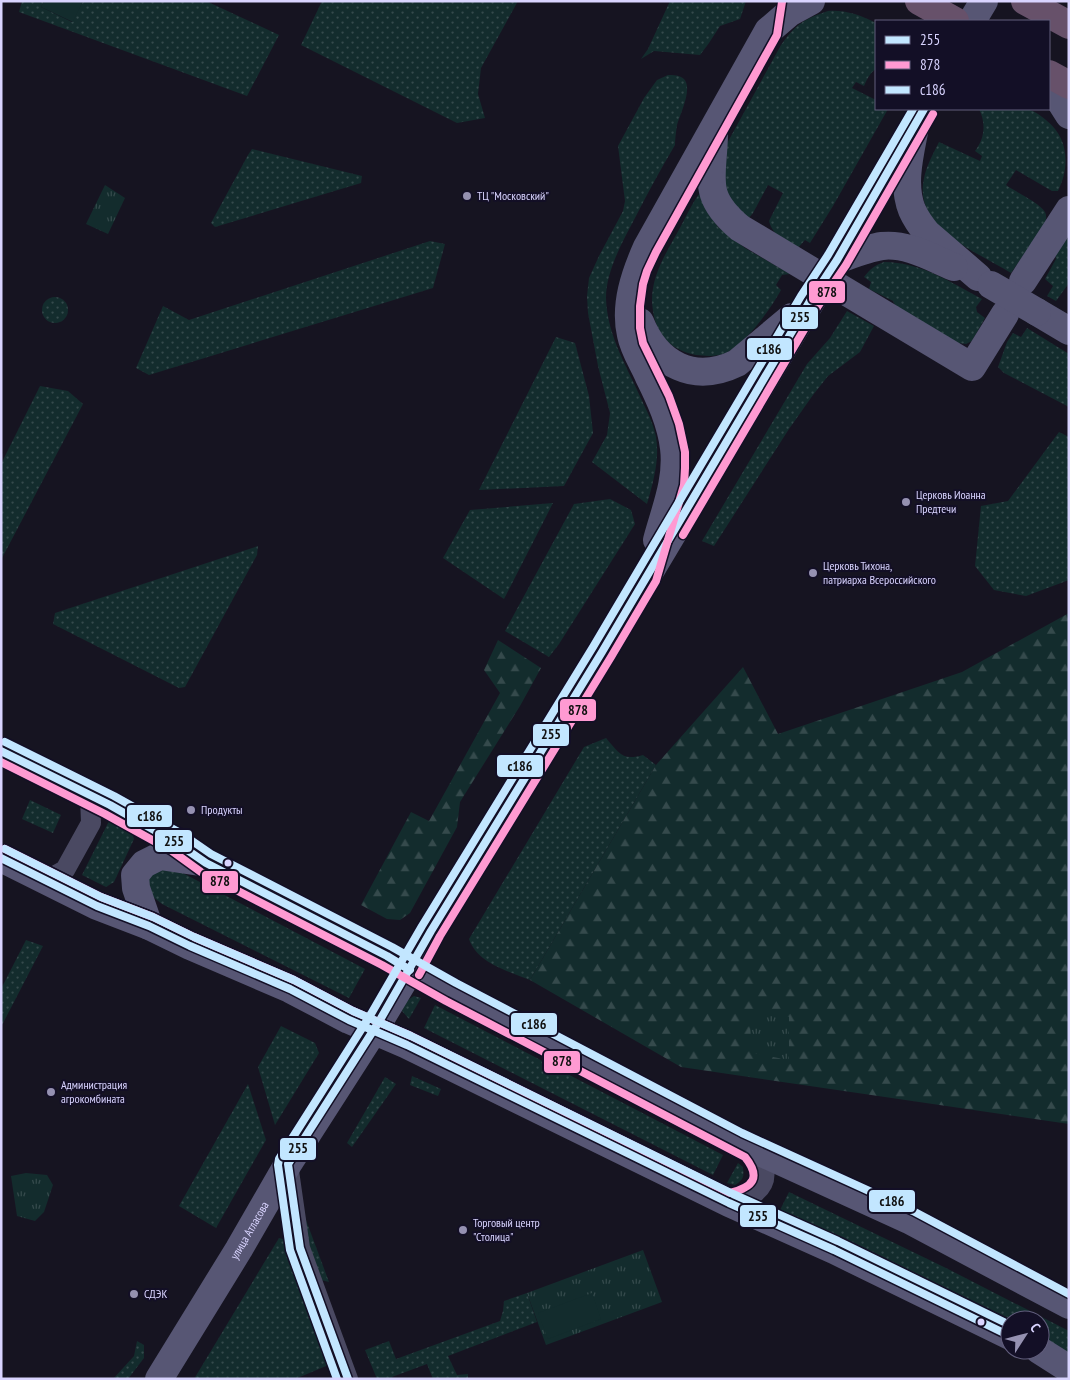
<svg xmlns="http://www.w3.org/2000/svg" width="1070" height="1380" font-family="'PT Sans Narrow',sans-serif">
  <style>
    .grass { fill: url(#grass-dots) }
    .forest { fill: url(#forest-firs) }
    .park { fill: url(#park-tufts) }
    .garden { fill: #132c2d }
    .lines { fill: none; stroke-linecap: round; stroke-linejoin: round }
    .street { stroke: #4a4962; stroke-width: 20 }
    .secondary { stroke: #575674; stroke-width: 28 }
    .highway { stroke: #67516a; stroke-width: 28 }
    .secondary-bridge { stroke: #575674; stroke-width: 28 }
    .bus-1-casing { stroke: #130f26; stroke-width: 11 }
    .bus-2-casing { stroke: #130f26; stroke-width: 11 }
    .bus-3-casing { stroke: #130f26; stroke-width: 11 }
    .bus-1 { stroke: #c2e6ff; stroke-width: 8 }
    .bus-2 { stroke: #ff9ad2; stroke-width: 8 }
    .bus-3 { stroke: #c2e6ff; stroke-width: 8 }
    .poi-dot { fill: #9591b1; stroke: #130f26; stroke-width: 2 }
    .bus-dot { fill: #d9d4ff; stroke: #130f26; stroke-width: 2 }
    .labels { text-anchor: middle; stroke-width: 4; stroke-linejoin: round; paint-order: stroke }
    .poi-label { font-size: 12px; fill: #d9d4ff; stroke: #130f26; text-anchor: start }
    .street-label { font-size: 12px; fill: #d9d4ff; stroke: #130f26 }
    .line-badge { stroke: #130f26; stroke-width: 2 }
    .pale-badge-label { font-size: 14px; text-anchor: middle; font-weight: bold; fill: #111 }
  </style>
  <defs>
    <pattern id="grass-dots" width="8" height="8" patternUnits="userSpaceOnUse" patternTransform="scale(1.25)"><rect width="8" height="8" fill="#132c2d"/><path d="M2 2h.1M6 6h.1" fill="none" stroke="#354a4c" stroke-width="1.8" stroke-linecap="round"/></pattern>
    <pattern id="forest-firs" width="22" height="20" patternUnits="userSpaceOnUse" patternTransform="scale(1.25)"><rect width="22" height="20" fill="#132c2d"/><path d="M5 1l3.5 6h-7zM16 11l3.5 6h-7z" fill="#354a4c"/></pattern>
    <pattern id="park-tufts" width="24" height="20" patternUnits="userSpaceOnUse" patternTransform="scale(1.25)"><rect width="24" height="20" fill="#132c2d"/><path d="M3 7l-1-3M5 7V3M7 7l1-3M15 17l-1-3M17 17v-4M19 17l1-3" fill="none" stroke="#354a4c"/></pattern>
  </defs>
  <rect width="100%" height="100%" fill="#161421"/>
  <g class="grass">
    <path d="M22 1H44L41 7 72 22 83 1H206L279 35 247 96 19 12Z"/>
    <path d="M322 1H518L481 68 478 94 485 118 457 123 301 45Z"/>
    <path d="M670 1H746L740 19 720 26 709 43 700 55 654 51 641 59 648 49Z"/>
    <path d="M828 11C846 10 860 15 876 23V69C870 73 867 79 864 86L856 82 852 88 876 100V109H888L833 206 810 243 805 240 797 249C785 241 773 236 769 221L783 193 768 185 753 213 748 219 742 216 728 196 724 185 725 147 781 45C796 24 804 19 828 11Z"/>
    <path d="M668 75C673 75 680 75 684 79 693 89 680 114 677 125 676 132 675 139 675 145 661 169 648 192 636 216 624 239 606 270 606 298 607 337 629 370 644 405 649 415 654 426 656 437 660 459 653 483 647 504L592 462 607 435 610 413 598 366 588 313 587 296 589 278 599 256 623 211 625 201 618 146 644 98 657 80Z"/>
    <path d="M979 109C989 109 1022 107 1030 110 1036 112 1041 116 1046 120 1069 138 1070 167 1058 191H1052L1016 170 1006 185C1016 192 1040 203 1045 212 1047 216 1046 220 1045 224L1011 273C979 253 918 230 923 185 924 170 932 156 939 142L980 161 982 156 975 151C985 138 986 123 979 109Z"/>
    <path d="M252 149 362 176 361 183 215 227 211 223 248 155Z"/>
    <path d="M700 193 710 215 718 227 745 248 790 274 782 275 776 285 781 290C770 310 746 343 726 353 716 357 705 356 696 355 666 349 653 330 652 300 652 273 668 250 681 226 687 215 692 203 700 193Z"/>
    <path d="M1069 238V283L1056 301 1047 296 1053 286 1045 279 1056 259 1055 255 1065 240Z"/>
    <path d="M430 241 445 244 433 288 149 375 136 368 163 306 189 320Z"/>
    <path d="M884 262C921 262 950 282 982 299L976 307 977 312 985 318 972 341 966 344 958 343 897 309 893 301 869 289 871 282 864 277C870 269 875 265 884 262Z"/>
    <circle cx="55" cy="310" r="13"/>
    <path d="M847 311 874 326 860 352 828 376 813 395 789 429 714 546 702 541 807 364 830 338Z"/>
    <path d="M1027 328 1069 354V407L1004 373 998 367 1007 342 1013 333 1021 337Z"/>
    <path d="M556 337 575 343 589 396 593 433 564 486 479 490Z"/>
    <path d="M40 386 68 391 83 404 1 560V464Z"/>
    <path d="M1059 432 1069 437V580L1026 596 994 590 975 566 981 506 1008 501Z"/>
    <path d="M610 499 631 510 635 524 559 644 549 657 505 631 574 504Z"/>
    <path d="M553 503 504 599 443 558 470 510Z"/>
    <path d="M258 546 257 555 185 687 179 688 53 624 55 613Z"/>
    <path d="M606 738C619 753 622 761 643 755L656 765 530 980C508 971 477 963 469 939L584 747Z"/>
    <path d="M30 800 61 815 53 833 22 819Z"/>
    <path d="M111 817 130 826 134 839 114 882 106 887 82 875Z"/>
    <path d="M164 867 179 871 365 969 349 998 162 904 148 893C147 877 149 873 164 867Z"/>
    <path d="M26 940 43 946 1 1027V989Z"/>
    <path d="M414 996 421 998 409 1019 402 1011C404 1003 407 1000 414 996Z"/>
    <path d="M435 1005 723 1155 713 1175 424 1028Z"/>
    <path d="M281 1026 315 1043 319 1053 275 1125 258 1067Z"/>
    <path d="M412 1076 441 1089 438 1096 410 1085Z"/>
    <path d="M385 1077 396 1084 352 1147 347 1143Z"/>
    <path d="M248 1084 266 1140 216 1228 179 1206Z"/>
    <path d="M738 1163 743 1167C744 1177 744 1179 735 1185L727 1183Z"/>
    <path d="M789 1192 946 1268 1069 1331V1356L1040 1339V1320H1010V1324L780 1210Z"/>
    <path d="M303 1212 329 1282 321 1280 307 1251Z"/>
    <path d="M279 1238 287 1240 331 1364 295 1379H194Z"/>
    <path d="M527 1293 537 1322 448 1356 457 1375 468 1374V1379H433L427 1364 392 1377 393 1379H377L365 1350 389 1341 396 1359 500 1321 503 1311 504 1301Z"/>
    <path d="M137 1341 144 1345V1358L128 1379H113L134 1356Z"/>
  </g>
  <g class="forest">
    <path d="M1069 613V1124L681 1067 530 980 656 765 743 667 778 734 962 672Z"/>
    <path d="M498 640 541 668 520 706 460 802 457 827 410 913 400 920 387 919 361 905 411 812 429 821 500 693 484 670Z"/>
  </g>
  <g class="park">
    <path d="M105 185 125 198 108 234 86 224Z"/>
    <path d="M749 1009 789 1017V1060L752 1053Z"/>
    <path d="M26 1173 47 1175 53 1185 44 1212 35 1221 17 1216 11 1176Z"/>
    <path d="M643 1250 662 1302 546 1345 527 1293Z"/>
  </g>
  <g class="garden">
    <path d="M44 1H83L73 22 41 7Z"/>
    <path d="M592 1293 601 1319 548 1339 538 1313Z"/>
  </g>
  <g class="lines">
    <g class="street">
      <path d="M45 881 65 870 91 823 90 796"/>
      <path d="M288 1164 300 1248 348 1379"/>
      <path d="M729 1203C746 1201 768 1190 764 1169 762 1161 756 1155 751 1149"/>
    </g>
    <g class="secondary">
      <path d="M972 21 984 1"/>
      <path d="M1049 86 1055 93 1069 115"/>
      <path d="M916 122C911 150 901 183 912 210 916 219 921 226 927 233L978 277"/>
      <path d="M714 135C713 179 701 195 740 228L972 367 1005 314"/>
      <path d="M837 260 908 136"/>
      <path d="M837 260C851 255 867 248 882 246 907 243 932 258 954 267"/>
      <path d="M1023 281 1069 210"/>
      <path d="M1037 312 1069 331"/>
      <path d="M640 322C657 365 694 384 737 363L792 317"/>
      <path d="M657 540C665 510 678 480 674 448 671 423 660 399 649 377 643 363 634 350 631 335 624 305 635 274 647 247L768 31 789 13 811 1"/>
      <path d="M1 751 110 805 177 843 206 863 387 956 451 992 738 1142 909 1220 1069 1305"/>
      <path d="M1 858 97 906 149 926 190 946 290 989 349 1020 407 1045 729 1203 834 1250 1010 1336"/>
      <path d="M149 926 136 888 135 875 144 864 160 856 200 862"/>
      <path d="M1039 1350 1069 1369"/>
      <path id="s1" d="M159 1379 239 1249 288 1164 374 1030 410 970 431 931 602 652 816 293"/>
    </g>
    <g class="highway">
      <path d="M919 1 955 21"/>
      <path d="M1025 1 1069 25"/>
      <path d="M1049 74 1069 85"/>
    </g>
    <g class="secondary-bridge">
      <path d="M991 285 1037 312"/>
      <path d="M816 293 837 260"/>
    </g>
    <g class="bus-1-casing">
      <g id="bus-1">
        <path d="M1 751 110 805 177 843 206 863 387 956 410 970"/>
        <path d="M1 858 97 906 149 926 190 946 290 989 349 1020 407 1045 729 1203 834 1250 1010 1336"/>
        <path d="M348 1379 300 1248 288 1164 380 1020 431 931 602 652 810 301 837 260 924 109"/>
      </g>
    </g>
    <g class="bus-2-casing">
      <g id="bus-2">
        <path d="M683 535 818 306 846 265 933 114"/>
        <path d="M1 762 105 814 172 851 201 872 382 965 446 1001 745 1157C761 1177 754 1187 730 1193L411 1036 353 1011 294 980 194 937 153 917 101 897 5 849"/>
        <path d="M419 975 440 936 611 657 656 581 684 485 685 468V452L679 424 669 396 643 343 640 328V306L643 284 647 271 656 252 777 35 782 2"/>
      </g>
    </g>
    <g class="bus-3-casing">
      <g id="bus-3">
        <path d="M5 742 114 796 182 834 211 854 392 947 456 983 742 1133 913 1211 1069 1294"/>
        <path d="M5 849 101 897 153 917 194 937 294 980 353 1011 411 1036 733 1194 838 1241 1010 1325"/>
        <path d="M337 1379 290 1250 278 1165 279 1159 371 1014 422 926 593 647 801 296 828 255 913 109"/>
      </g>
    </g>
    <use href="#bus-1" class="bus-1"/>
    <use href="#bus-2" class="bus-2"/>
    <use href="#bus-3" class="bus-3"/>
  </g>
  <g class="poi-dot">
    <circle cx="467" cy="196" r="5"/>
    <circle cx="906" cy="502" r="5"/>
    <circle cx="813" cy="573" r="5"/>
    <circle cx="191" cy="810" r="5"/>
    <circle cx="51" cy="1092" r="5"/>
    <circle cx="463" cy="1230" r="5"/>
    <circle cx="134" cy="1294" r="5"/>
  </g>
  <g class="bus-dot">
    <circle cx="228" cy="863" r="4.5"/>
    <circle cx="981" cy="1322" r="4.5"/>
  </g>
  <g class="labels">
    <g class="poi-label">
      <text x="477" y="200">ТЦ "Московский"</text>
      <text x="916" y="499">Церковь Иоанна<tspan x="916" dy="14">Предтечи</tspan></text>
      <text x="823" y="570">Церковь Тихона,<tspan x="823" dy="14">патриарха Всероссийского</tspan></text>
      <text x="201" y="814">Продукты</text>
      <text x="61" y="1089">Администрация<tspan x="61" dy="14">агрокомбината</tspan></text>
      <text x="473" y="1227">Торговый центр<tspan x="473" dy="14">"Столица"</tspan></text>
      <text x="144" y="1298">СДЭК</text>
    </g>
    <g class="street-label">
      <text dy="4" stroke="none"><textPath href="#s1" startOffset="174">улица Атласова</textPath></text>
    </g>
  </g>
  <g class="line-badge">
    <rect x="808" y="280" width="38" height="24" rx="5" fill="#ff9ad2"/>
    <rect x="781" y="306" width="38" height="24" rx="5" fill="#c2e6ff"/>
    <rect x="746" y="337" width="47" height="24" rx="5" fill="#c2e6ff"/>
    <rect x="559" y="698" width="38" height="24" rx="5" fill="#ff9ad2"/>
    <rect x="532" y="723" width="38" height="24" rx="5" fill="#c2e6ff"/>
    <rect x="496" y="754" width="48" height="24" rx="5" fill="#c2e6ff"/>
    <rect x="126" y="804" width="47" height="24" rx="5" fill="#c2e6ff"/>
    <rect x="154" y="829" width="39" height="24" rx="5" fill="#c2e6ff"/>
    <rect x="201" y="870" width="38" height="24" rx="5" fill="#ff9ad2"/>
    <rect x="510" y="1012" width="48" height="24" rx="5" fill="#c2e6ff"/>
    <rect x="543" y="1050" width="38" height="24" rx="5" fill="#ff9ad2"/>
    <rect x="279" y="1137" width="38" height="24" rx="5" fill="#c2e6ff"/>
    <rect x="868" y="1189" width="48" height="24" rx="5" fill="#c2e6ff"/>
    <rect x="739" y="1204" width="38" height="24" rx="5" fill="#c2e6ff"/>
  </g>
  <g class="pale-badge-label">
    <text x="827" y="297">878</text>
    <text x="800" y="322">255</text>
    <text x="769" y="354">с186</text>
    <text x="578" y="715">878</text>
    <text x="551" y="739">255</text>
    <text x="520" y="771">с186</text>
    <text x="150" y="821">с186</text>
    <text x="174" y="846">255</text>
    <text x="220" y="886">878</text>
    <text x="534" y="1029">с186</text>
    <text x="562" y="1066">878</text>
    <text x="298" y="1153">255</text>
    <text x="892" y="1206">с186</text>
    <text x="758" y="1221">255</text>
  </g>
  <rect width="1070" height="1380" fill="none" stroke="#d9d4ff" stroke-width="5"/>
  <rect x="875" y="20" width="175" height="90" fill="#130f26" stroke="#625e7d"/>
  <rect x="885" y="36" width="25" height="8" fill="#c2e6ff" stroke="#625e7d"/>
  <text x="920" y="45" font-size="15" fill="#d9d4ff">255</text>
  <rect x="885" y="61" width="25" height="8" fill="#ff9ad2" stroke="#625e7d"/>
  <text x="920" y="70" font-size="15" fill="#d9d4ff">878</text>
  <rect x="885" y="86" width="25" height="8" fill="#c2e6ff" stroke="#625e7d"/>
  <text x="920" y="95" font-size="15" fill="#d9d4ff">с186</text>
  <g transform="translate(1025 1335) rotate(54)"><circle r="24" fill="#130f26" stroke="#625e7d"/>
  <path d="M0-4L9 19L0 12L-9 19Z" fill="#9591b1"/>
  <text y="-8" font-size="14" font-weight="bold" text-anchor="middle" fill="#d9d4ff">С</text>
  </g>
</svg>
